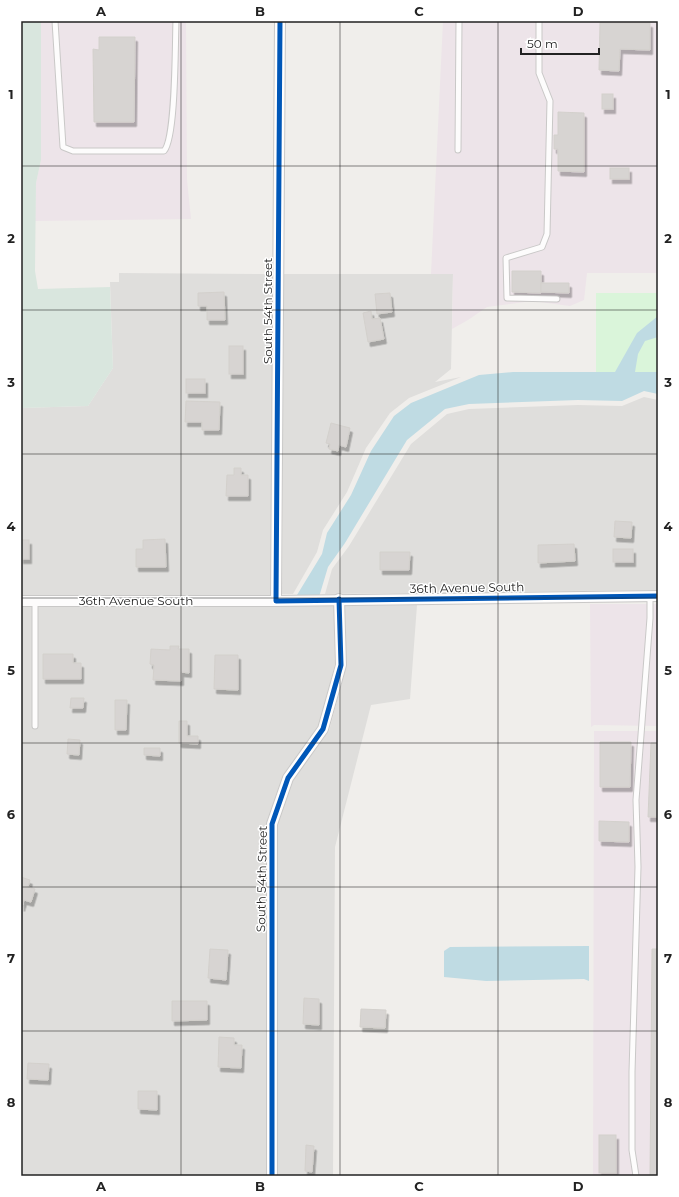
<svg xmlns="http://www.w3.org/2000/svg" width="679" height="1197" font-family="Montserrat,sans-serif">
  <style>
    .residential { fill: #dfdedc }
    .industrial { fill: #ede4e9 }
    .wetland { fill: #d9e6de }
    .park { fill: #daf5da }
    .water { fill: #bfdbe3 }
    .building { fill: #d7d4d2; stroke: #d3d0cc; filter: url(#shadow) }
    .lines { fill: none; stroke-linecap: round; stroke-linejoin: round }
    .lane-casing { stroke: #c9c8c7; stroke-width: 7 }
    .street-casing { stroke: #c9c8c7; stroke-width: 12 }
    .lane { stroke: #fdfcfc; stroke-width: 5 }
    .street { stroke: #fdfcfc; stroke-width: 10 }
    .cycleway-casing { stroke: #fff; stroke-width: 8 }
    .cycleway { stroke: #0057b8; stroke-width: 5 }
    .grid { fill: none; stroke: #222; stroke-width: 1; stroke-opacity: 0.55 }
    .labels { text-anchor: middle; stroke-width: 3; stroke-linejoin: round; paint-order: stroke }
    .street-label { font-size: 12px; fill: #222; stroke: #fff }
    .neatline { fill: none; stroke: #222; stroke-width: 1.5 }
    .grid-label { font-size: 13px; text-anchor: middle; font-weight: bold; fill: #222 }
  </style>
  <defs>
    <filter id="shadow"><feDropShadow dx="2.5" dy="4.5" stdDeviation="0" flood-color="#0004"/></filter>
  </defs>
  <rect width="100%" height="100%" fill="#f0eeeb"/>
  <g class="residential">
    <path d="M119 273 273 274 271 595H21V408L88 406 113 368 110 282H119Z"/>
    <path d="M284 274H453L451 369 435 382 461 377 409 398 390 413 366 448 347 492 323 530 317 552 293 594H282Z"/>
    <path d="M644 397 658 400V590L325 594 332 569 349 546 411 444 447 414 469 409 578 405 622 406Z"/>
    <path d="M417 605 410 699 371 705 335 847 333 1176H277V825L292 781 329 731 346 667 345 606Z"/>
    <path d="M334 606 335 664 319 726 284 774 266 824V1176H21V607Z"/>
  </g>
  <g class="industrial">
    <path d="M41 21H186L187 180 191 219 35 221 36 183 41 160Z"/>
    <path d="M443 21H658V273H587L584 300 570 306 532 301 487 307 468 320 452 329 453 274H431Z"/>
    <path d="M590 604H658V726L594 725 591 727Z"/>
    <path d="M594 731H658V1176H593Z"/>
  </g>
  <path class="wetland" d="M21 21H41V160L36 183 35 271 38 289 110 287 113 368 88 406 21 408Z"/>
  <rect class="park" x="596" y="293" width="62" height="97"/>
  <g class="water">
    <path d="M658 316V337L645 341 638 354 635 372H658V394L644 391 622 401 578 400 469 404 445 409 407 440 345 543 328 567 319 597 297 595 322 554 327 533 351 495 371 451 394 416 411 403 479 375 513 372H615L637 333Z"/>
    <path d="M589 946V981L584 979 486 981 444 977V951L450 947Z"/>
  </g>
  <g class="building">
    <path d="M600 23H650V50L620 49 619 71 599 70Z"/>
    <path d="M99 37H135L134 122H94L93 49 99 50Z"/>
    <rect x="602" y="94" width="11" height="15"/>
    <path d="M558 112 584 113V172L558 171V149H554V135H558Z"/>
    <rect x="610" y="168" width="19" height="11"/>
    <path d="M512 271H541V293L512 292Z"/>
    <path d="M541 283H569V293L541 292Z"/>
    <path d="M224 292 225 320H207V306H198V293Z"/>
    <path d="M390 293 392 312 377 314 375 294Z"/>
    <path d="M371 311 372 319 380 318 384 339 368 342 363 313Z"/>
    <rect x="229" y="346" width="14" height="28"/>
    <rect x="186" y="379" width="19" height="14"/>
    <path d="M186 401 220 402 219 430H202V422H185Z"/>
    <path d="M331 423 350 428 346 447 339 445 338 451 329 449 330 444 326 443Z"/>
    <path d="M234 468H241V475H248V496H226L227 475H234Z"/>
    <path d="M615 521 632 522 631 538 614 537Z"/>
    <path d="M165 539 166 567H136V549H143V540Z"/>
    <rect x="21" y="540" width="8" height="19"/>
    <path d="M574 544 575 561 538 563V545Z"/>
    <rect x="613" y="549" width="20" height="13"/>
    <path d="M380 552H410L409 570H380Z"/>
    <path d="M170 646H179L178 649H189V673L181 672V681L153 680 154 665 150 664 151 649 170 650Z"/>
    <path d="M43 654H73V663H81V679H43Z"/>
    <path d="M215 655H238V690L214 689Z"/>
    <path d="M71 698H84L83 708H70Z"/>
    <path d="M115 700H127L126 730H115Z"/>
    <path d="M179 721H187V736H198V744L179 743Z"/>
    <path d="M68 739 80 740 79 755 67 754Z"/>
    <path d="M600 742H631L630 787H600Z"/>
    <path d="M651 743H658V817H648Z"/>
    <path d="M144 748H160V756L144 755Z"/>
    <path d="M599 821 629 822V842L599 841Z"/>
    <path d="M21 877 30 880 28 887 35 889 31 902 24 900 22 907Z"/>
    <path d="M210 949 228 950 226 980 208 978Z"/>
    <path d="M652 949H658V1176H650Z"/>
    <path d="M304 998 319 999V1025L303 1024Z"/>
    <path d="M172 1001H207V1020L172 1021Z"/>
    <path d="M361 1009 386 1010 385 1028 360 1027Z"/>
    <path d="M219 1037 234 1038V1045H242L241 1068 218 1067Z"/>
    <path d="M28 1063 49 1064 48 1080 27 1079Z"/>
    <path d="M138 1091H157V1110L138 1109Z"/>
    <rect x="599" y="1135" width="17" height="38"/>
    <path d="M306 1145 314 1146 312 1172 305 1171Z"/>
  </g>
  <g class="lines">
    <g class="lane-casing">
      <g id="lane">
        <path d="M55 21 63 147 73 151H164C176 138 175 43 176 21"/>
        <path d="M539 21V73L550 101 547 234 542 247 506 258 507 298 557 299"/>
        <path d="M458 150 459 21"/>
        <path d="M35 601V726"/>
        <path d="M636 1176 632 1150V1072L638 867 636 800 650 618V597"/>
      </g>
    </g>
    <g class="street-casing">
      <g id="street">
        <path d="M21 601H276L658 596"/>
        <path d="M276 601 280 21"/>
        <path d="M272 1176V824L288 778 323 729 341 665 339 599"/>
      </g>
    </g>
    <use href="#lane" class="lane"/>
    <use href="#street" class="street"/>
    <g class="cycleway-casing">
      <g id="cycleway">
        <path d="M280 21 276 601 658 596"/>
        <path d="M272 1176V824L288 778 323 729 341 665 339 599"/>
      </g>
    </g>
    <use href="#cycleway" class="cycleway"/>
  </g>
  <path class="grid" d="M181 21V1176M340 21V1176M498 21V1176M21 166H658M21 310H658M21 454H658M21 598H658M21 743H658M21 887H658M21 1031H658"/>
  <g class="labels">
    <g class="street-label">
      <text transform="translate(268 311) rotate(-90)" y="4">South 54th Street</text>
      <text transform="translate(467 588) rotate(-1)" y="4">36th Avenue South</text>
      <text x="136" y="605">36th Avenue South</text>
      <text transform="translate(262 879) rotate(-89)" y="4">South 54th Street</text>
    </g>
  </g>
  <rect width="679" height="1197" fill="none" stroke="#ffffff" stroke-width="44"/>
  <path d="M521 48v6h78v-6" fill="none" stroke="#222222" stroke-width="2"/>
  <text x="527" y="48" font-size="12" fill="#222222" stroke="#ffffff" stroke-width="3" paint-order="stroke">50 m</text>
  <rect x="22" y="22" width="635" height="1153" class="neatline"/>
  <g class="grid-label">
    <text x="101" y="16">A</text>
    <text x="260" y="16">B</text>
    <text x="419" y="16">C</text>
    <text x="578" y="16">D</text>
    <text x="11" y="99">1</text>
    <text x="668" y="99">1</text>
    <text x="11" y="243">2</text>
    <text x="668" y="243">2</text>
    <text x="11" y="387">3</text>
    <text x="668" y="387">3</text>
    <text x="11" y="531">4</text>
    <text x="668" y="531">4</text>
    <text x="11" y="675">5</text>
    <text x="668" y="675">5</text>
    <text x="11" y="819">6</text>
    <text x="668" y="819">6</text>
    <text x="11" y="963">7</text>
    <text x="668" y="963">7</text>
    <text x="11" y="1107">8</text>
    <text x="668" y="1107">8</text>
    <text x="101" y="1191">A</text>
    <text x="260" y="1191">B</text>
    <text x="419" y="1191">C</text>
    <text x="578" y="1191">D</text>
  </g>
</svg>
